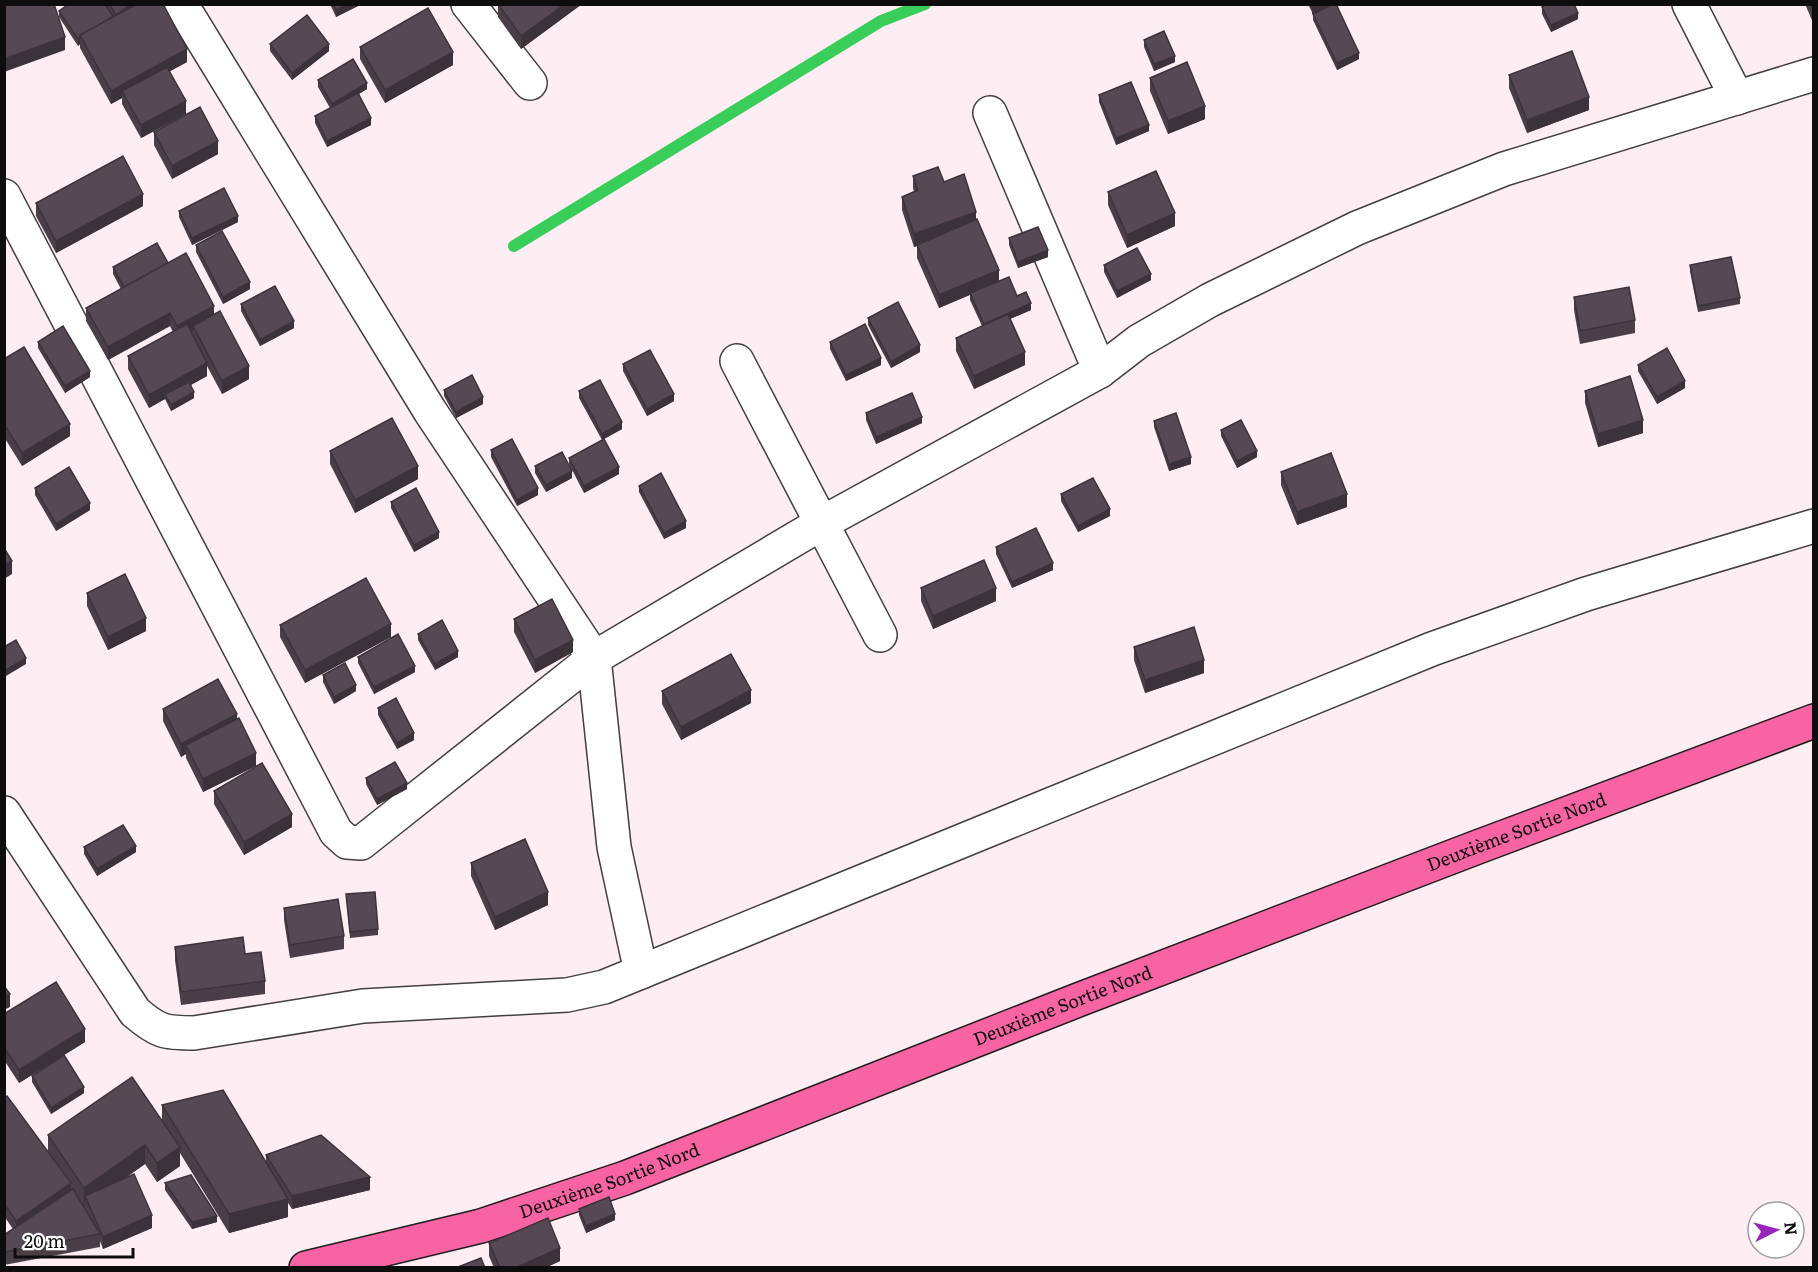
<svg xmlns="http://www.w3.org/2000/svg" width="1818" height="1272" font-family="Literata,serif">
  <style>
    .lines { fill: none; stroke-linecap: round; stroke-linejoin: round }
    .stream { stroke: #39cd59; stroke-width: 12 }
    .minor-casing { stroke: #404040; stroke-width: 36 }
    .primary-casing { stroke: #1e1e1e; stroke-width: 36 }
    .minor { stroke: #fff; stroke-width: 33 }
    .primary { stroke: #f864a3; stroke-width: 33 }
    .wall { fill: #4a3f47 }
    .shaded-wall { fill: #3c333a }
    .building { fill: #564953; stroke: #3c333a; stroke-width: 1.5 }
    .labels { text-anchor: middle; stroke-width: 6; stroke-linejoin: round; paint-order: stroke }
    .street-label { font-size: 18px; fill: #0d0d0d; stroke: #fff }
  </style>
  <rect width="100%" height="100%" fill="#ffedf4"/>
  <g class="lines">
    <path class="stream" d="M514 246 881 21 925 4"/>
    <g class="minor-casing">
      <g id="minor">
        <path d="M181 4 430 411 594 658 614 847 641 972"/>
        <path d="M468 4 530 83"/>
        <path d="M1689 4 1737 98"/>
        <path d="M990 113 1100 371"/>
        <path d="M4 196 336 832 347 842 361 843 594 658 822 523 1100 371 1139 341 1210 300 1357 228 1504 169 1814 74"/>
        <path d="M737 361 880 635"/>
        <path d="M4 813 135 1012C158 1032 165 1033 194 1033L363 1006 567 995 604 987 1432 649 1586 594 1814 526"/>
      </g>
    </g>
    <g class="primary-casing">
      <g id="primary">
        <path id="s1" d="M306 1268 481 1226 625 1178 1078 1000 1475 848 1814 721"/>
      </g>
    </g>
    <use href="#minor" class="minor"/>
    <use href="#primary" class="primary"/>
  </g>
  <g class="wall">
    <path d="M105 4H163L187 62 170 71 186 114 141 138 122 104V98L111 104 80 48V44L78 46 59 17V11Z"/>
    <path d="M330 4H362L336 17Z"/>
    <path d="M498 4H582L521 49 498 17Z"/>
    <path d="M1308 4H1336L1359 59 1337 70 1313 20V14Z"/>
    <path d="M1805 4H1814V25Z"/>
    <path d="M1542 7 1578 19 1551 32 1542 14Z"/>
    <path d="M1144 40 1175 62 1154 71 1144 47Z"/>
    <path d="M270 44 329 51 292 80 270 51Z"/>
    <path d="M360 47 453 65 385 103 360 59Z"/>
    <path d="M1509 75 1589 110 1527 133 1509 88Z"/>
    <path d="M1150 78 1205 119 1168 134 1150 91Z"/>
    <path d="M318 80 367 89 359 94 371 125 327 147 315 123V116L330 108 318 87Z"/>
    <path d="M1099 95 1149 131 1116 145 1099 102Z"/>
    <path d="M154 132 218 154 172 179 154 145Z"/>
    <path d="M913 176 944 182 976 220 999 281 1017 296 1031 310 1010 319 1025 365 974 389 956 351V338L982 326 970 300V295L939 308 917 258V246L914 247 902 210V197L915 192 913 189Z"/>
    <path d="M1108 192 1175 226 1127 248 1108 205Z"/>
    <path d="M36 203 143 206 56 253 36 216Z"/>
    <path d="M179 211 238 222 192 245 179 217Z"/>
    <path d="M1009 238 1048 257 1018 268 1009 245Z"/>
    <path d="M196 245 250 289 223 304 196 252Z"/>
    <path d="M168 263 214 314 249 379 222 394 207 366V376L191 385 194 398 171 411 165 399 149 408 128 369V356L173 332 170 326 108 360 86 321V308L121 289 113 274V267Z"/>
    <path d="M1104 265 1151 280 1117 298 1104 272Z"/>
    <path d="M1690 265 1740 298V304L1698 312 1690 271Z"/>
    <path d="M1574 297 1635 320V333L1580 344 1574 310Z"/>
    <path d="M241 304 294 328 260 346 241 311Z"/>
    <path d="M868 318 920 352 891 368 868 325Z"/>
    <path d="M38 342 90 377 65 393 38 348Z"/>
    <path d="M830 342 881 365 846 381 830 349Z"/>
    <path d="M4 359 70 436 22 466 4 437Z"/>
    <path d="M623 364 674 401 647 416 623 371Z"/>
    <path d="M1638 365 1685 388 1657 404 1638 371Z"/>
    <path d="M444 390 483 404 456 418 444 396Z"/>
    <path d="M579 391 622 429 604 439 619 474 584 493 569 464V458L602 440 579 398Z"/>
    <path d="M1585 391 1643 433 1598 447 1585 403Z"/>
    <path d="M866 413 922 423 876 444 866 420Z"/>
    <path d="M1154 421 1191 464 1169 471 1154 427Z"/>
    <path d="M1221 430 1257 457 1237 468 1221 436Z"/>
    <path d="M491 450 538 495 517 506 491 457Z"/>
    <path d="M330 451 418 479 355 513 330 464Z"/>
    <path d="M535 466 572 478 546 492 535 473Z"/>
    <path d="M1281 472 1347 507 1297 525 1281 485Z"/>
    <path d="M639 486 686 528 664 539 639 492Z"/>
    <path d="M35 488 90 510 56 531 35 495Z"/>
    <path d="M1061 494 1110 516 1078 532 1061 501Z"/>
    <path d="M391 502 439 538 414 552 391 508Z"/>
    <path d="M996 547 1053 570 1012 588 996 554Z"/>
    <path d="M921 588 996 601 933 629 921 601Z"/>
    <path d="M87 593 146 631 108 650 87 606Z"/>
    <path d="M514 619 573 652 535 673 514 632Z"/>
    <path d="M280 625 391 637 305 683 280 637Z"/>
    <path d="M418 634 458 657 435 670 418 640Z"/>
    <path d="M1134 647 1204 673 1145 693 1134 660Z"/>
    <path d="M358 657 415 672 374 694 358 663Z"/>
    <path d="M323 675 356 691 334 704 323 682Z"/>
    <path d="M662 691 751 703 681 740 662 704Z"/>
    <path d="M378 708 414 740 397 749 378 715Z"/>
    <path d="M163 709 237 719 256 766 203 792 186 758V754L181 757 163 721Z"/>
    <path d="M366 778 407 789 377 805 366 784Z"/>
    <path d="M214 791 292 827 244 855 214 804Z"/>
    <path d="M84 847 136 852 97 876 84 854Z"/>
    <path d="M471 863 548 905 495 930 471 876Z"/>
    <path d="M346 894 378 929V935L350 938Z"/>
    <path d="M284 908 344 936V949L290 958 284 920Z"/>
    <path d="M175 947 245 954 265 981V994L181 1005 175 960Z"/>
    <path d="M4 1014 85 1042 19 1083 4 1060Z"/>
    <path d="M32 1076 84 1093 51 1114 32 1082Z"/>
    <path d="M4 1098 48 1152V1135L162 1121V1105L266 1162V1155L370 1190 292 1209 288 1203V1217L229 1233 180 1153V1166L157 1182 145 1164 124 1179 152 1228 103 1249 100 1241V1247L4 1265V1235L13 1229 4 1216Z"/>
    <path d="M165 1183 217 1222 192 1229 165 1190Z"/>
    <path d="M579 1209 615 1220 586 1233 579 1215Z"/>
    <path d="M489 1243 560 1261 545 1268H494L489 1256Z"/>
  </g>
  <g class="shaded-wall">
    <path d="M131 4H141L116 21V15Z"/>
    <path d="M348 4H362L336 17V10Z"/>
    <path d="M565 4H582L521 49V36Z"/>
    <path d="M1320 4H1333V6L1312 14V8Z"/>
    <path d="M1578 13V19L1551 32V25Z"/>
    <path d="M65 37V50L4 72V59Z"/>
    <path d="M80 38V44L78 46V39Z"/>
    <path d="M329 44V51L292 80V73Z"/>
    <path d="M187 49V62L125 96 122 91V98L111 104V91Z"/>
    <path d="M453 52V65L385 103V90Z"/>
    <path d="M1359 53V59L1337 70V63Z"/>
    <path d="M1175 56V62L1154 71V64Z"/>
    <path d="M367 83V89L332 110V104Z"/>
    <path d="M1589 97V110L1527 133V120Z"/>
    <path d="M186 101V114L141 138V125Z"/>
    <path d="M1205 106V119L1168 134V121Z"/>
    <path d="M371 118V125L327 147V141Z"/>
    <path d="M1149 125V131L1116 145V138Z"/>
    <path d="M218 141V154L172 179V166Z"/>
    <path d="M143 194V206L56 253V241Z"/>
    <path d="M976 212V225L914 247V234Z"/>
    <path d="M1175 213V226L1127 248V235Z"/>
    <path d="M238 216V222L192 245V238Z"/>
    <path d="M1048 250V257L1018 268V262Z"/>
    <path d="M999 270V282L939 308V295Z"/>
    <path d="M1151 274V280L1117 298V291Z"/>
    <path d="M250 282V289L223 304V297Z"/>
    <path d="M1031 303V310L984 330V324Z"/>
    <path d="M214 306V318L193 326V330L177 339V326Z"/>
    <path d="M170 313V326L108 360V347Z"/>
    <path d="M294 321V328L260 346V340Z"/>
    <path d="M920 345V352L891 368V362Z"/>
    <path d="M1025 352V365L974 389V376Z"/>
    <path d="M881 358V365L846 381V375Z"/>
    <path d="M207 363V376L167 398 165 394V399L149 408V395Z"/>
    <path d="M249 366V379L222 394V381Z"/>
    <path d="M90 371V377L65 393V386Z"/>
    <path d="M1685 381V388L1657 404V397Z"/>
    <path d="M194 392V398L171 411V405Z"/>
    <path d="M674 394V401L647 416V409Z"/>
    <path d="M483 397V404L456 418V412Z"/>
    <path d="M922 417V423L876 444V437Z"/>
    <path d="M1643 420V433L1598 447V434Z"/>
    <path d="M622 422V429L602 440V434Z"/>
    <path d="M70 424V436L22 466V453Z"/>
    <path d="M1257 451V457L1237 468V461Z"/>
    <path d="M1191 457V464L1169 471V464Z"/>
    <path d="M418 466V479L355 513V500Z"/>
    <path d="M619 467V474L584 493V486Z"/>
    <path d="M572 471V478L546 492V485Z"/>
    <path d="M538 488V495L517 506V500Z"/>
    <path d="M1347 494V507L1297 525V512Z"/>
    <path d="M90 503V510L56 531V524Z"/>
    <path d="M1110 509V516L1078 532V526Z"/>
    <path d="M686 521V528L664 539V533Z"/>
    <path d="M439 532V538L414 552V545Z"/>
    <path d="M12 561V574L4 579V566Z"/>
    <path d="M1053 563V570L1012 588V582Z"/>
    <path d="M996 588V601L933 629V616Z"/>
    <path d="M146 618V631L108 650V637Z"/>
    <path d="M391 624V637L305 683V670Z"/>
    <path d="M573 640V652L535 673V660Z"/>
    <path d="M458 651V657L435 670V664Z"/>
    <path d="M26 658V664L6 676V670Z"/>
    <path d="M1204 660V673L1145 693V680Z"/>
    <path d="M415 666V672L374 694V687Z"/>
    <path d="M356 685V691L334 704V697Z"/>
    <path d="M751 690V703L681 740V727Z"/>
    <path d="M237 714V727L186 745V754L181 757V744Z"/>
    <path d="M414 733V740L397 749V743Z"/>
    <path d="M256 753V766L203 792V779Z"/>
    <path d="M407 783V789L377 805V799Z"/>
    <path d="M292 814V827L244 855V842Z"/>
    <path d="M136 846V852L97 876V869Z"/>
    <path d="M548 892V905L495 930V917Z"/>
    <path d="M10 994V1007L4 1010V997Z"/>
    <path d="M85 1029V1042L19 1083V1070Z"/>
    <path d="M84 1087V1093L51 1114V1108Z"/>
    <path d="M145 1145V1164L88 1203 85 1196V1205L84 1206V1188Z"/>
    <path d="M180 1147V1166L157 1182V1163Z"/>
    <path d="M370 1177V1190L292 1209V1196Z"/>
    <path d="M71 1183V1196L16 1233V1221Z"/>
    <path d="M288 1199V1217L229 1233V1214Z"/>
    <path d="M615 1214V1220L586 1233V1226Z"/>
    <path d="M152 1215V1228L103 1249V1237Z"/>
    <path d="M217 1216V1222L192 1229V1222Z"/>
    <path d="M560 1248V1261L545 1268H515Z"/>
  </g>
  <g class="building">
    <path d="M7 4H54L65 37 4 59V5Z"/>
    <path d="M69 4H105L113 16 101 24 80 35V38L78 39 59 11Z"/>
    <path d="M109 4H131L116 15Z"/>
    <path d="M137 4H163L187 49 111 91 80 35Z"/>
    <path d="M333 4H348L336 10Z"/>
    <path d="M498 4H565L521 36Z"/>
    <path d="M1311 4H1320L1312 8Z"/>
    <path d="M1333 4H1336L1359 53 1337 63 1313 14Z"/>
    <path d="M1547 4H1574L1578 13 1551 25 1542 7Z"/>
    <path d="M1810 4H1814V12Z"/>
    <path d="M428 8 453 52 385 90 360 47Z"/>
    <path d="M307 15 329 44 292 73 270 44Z"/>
    <path d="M1164 31 1175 56 1154 64 1144 40Z"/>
    <path d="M1572 51 1589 97 1527 120 1509 75Z"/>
    <path d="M353 59 367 83 332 104 318 80Z"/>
    <path d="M1187 62 1205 106 1168 121 1150 78Z"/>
    <path d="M167 67 186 101 141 125 122 91Z"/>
    <path d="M1131 82 1149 125 1116 138 1099 95Z"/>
    <path d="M358 93 371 118 327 141 315 116Z"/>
    <path d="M200 107 218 141 172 166 154 132Z"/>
    <path d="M123 156 143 194 56 241 36 203Z"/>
    <path d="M938 167 944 182 964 174 976 212 914 234 902 197 918 190 913 176Z"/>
    <path d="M1156 171 1175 213 1127 235 1108 192Z"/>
    <path d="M224 188 238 216 192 238 179 211Z"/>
    <path d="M977 219 999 270 939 295 917 245Z"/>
    <path d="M1038 227 1048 250 1018 262 1009 238Z"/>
    <path d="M222 231 250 282 223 297 196 245Z"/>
    <path d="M157 243 168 263 124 287 113 267Z"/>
    <path d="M1137 248 1151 274 1117 291 1104 265Z"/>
    <path d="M186 253 214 306 177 326 170 313 108 347 86 308Z"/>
    <path d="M1731 257 1740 298 1698 306 1690 265Z"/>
    <path d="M1009 277 1017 296 1026 292 1031 303 984 324 970 293Z"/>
    <path d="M275 286 294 321 260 340 241 304Z"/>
    <path d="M1629 287 1635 320 1580 331 1574 297Z"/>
    <path d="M898 302 920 345 891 362 868 318Z"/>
    <path d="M220 311 249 366 222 381 193 326Z"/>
    <path d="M1008 314 1025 352 974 376 956 338Z"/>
    <path d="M187 324 207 363 149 395 128 356Z"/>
    <path d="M865 324 881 358 846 375 830 342Z"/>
    <path d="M63 326 90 371 65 386 38 342Z"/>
    <path d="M24 347 70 424 22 453 4 424V359Z"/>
    <path d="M1667 348 1685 381 1657 397 1638 365Z"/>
    <path d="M650 350 674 394 647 409 623 364Z"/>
    <path d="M472 375 483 397 456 412 444 390Z"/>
    <path d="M1630 376 1643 420 1598 434 1585 391Z"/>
    <path d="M600 380 622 422 602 434 579 391Z"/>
    <path d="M189 382 194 392 171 405 165 394Z"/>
    <path d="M912 393 922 417 876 437 866 413Z"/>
    <path d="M1176 413 1191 457 1169 464 1154 421Z"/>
    <path d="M392 418 418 466 355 500 330 451Z"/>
    <path d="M1241 420 1257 451 1237 461 1221 430Z"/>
    <path d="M512 439 538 488 517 500 491 450Z"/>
    <path d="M604 439 619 467 584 486 569 458Z"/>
    <path d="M562 452 572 471 546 485 535 466Z"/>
    <path d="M1331 453 1347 494 1297 512 1281 472Z"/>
    <path d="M69 467 90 503 56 524 35 488Z"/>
    <path d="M661 473 686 521 664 533 639 486Z"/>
    <path d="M1093 478 1110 509 1078 526 1061 494Z"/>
    <path d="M416 488 439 532 414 545 391 502Z"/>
    <path d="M1036 528 1053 563 1012 582 996 547Z"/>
    <path d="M4 548 12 561 4 566Z"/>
    <path d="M984 560 996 588 933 616 921 588Z"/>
    <path d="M125 574 146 618 108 637 87 593Z"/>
    <path d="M366 578 391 624 305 670 280 625Z"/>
    <path d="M552 599 573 640 535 660 514 619Z"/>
    <path d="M442 620 458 651 435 664 418 634Z"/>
    <path d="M1194 627 1204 660 1145 680 1134 647Z"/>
    <path d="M398 634 415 666 374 687 358 657Z"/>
    <path d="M16 640 26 658 6 670 4 667V647Z"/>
    <path d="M731 654 751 690 681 727 662 691Z"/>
    <path d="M345 663 356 685 334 697 323 675Z"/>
    <path d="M218 679 237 714 181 744 163 709Z"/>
    <path d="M396 698 414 733 397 743 378 708Z"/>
    <path d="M239 718 256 753 203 779 186 745Z"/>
    <path d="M395 762 407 783 377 799 366 778Z"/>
    <path d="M262 763 292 814 244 842 214 791Z"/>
    <path d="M123 825 136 846 97 869 84 847Z"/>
    <path d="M525 839 548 892 495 917 471 863Z"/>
    <path d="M375 892 378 929 350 932 346 894Z"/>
    <path d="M338 899 344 936 290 945 284 908Z"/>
    <path d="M243 937 245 954 261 952 265 981 181 992 175 947Z"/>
    <path d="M56 982 85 1029 19 1070 4 1047V1014Z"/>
    <path d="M4 986 10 994 4 997Z"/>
    <path d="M64 1055 84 1087 51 1108 32 1076Z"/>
    <path d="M132 1077 180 1147 157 1163 145 1145 84 1188 48 1135Z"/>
    <path d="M223 1090 288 1199 229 1214 162 1105Z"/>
    <path d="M7 1096 71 1183 16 1221 4 1203V1098Z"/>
    <path d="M321 1135 370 1177 292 1196 266 1155Z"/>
    <path d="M134 1174 152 1215 103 1237 85 1196Z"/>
    <path d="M191 1175 217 1216 192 1222 165 1183Z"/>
    <path d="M73 1189 100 1234 4 1252V1235Z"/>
    <path d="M609 1197 615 1214 586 1226 579 1209Z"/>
    <path d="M548 1218 560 1248 515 1268H500L489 1243Z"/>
    <path d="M481 1258 485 1268 458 1267Z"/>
  </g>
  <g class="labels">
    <g class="street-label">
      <text dy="6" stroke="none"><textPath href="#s1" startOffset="1288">Deuxième Sortie Nord</textPath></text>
      <text dy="6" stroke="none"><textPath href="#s1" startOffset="802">Deuxième Sortie Nord</textPath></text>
      <text dy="6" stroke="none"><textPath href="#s1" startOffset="316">Deuxième Sortie Nord</textPath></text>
    </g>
  </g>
  <rect width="1818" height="1272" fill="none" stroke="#0d0d0d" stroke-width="12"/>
  <g transform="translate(1776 1230) rotate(84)"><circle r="28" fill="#ffffff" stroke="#9e9e9e" stroke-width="1.5"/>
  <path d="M0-4.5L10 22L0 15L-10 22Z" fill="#9925bc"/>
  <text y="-9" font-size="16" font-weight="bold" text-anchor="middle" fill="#0d0d0d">N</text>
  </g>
  <path d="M15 1248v9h118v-9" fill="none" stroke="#0d0d0d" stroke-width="3"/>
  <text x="24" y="1248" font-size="18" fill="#0d0d0d" stroke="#ffffff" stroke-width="4.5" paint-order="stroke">20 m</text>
</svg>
